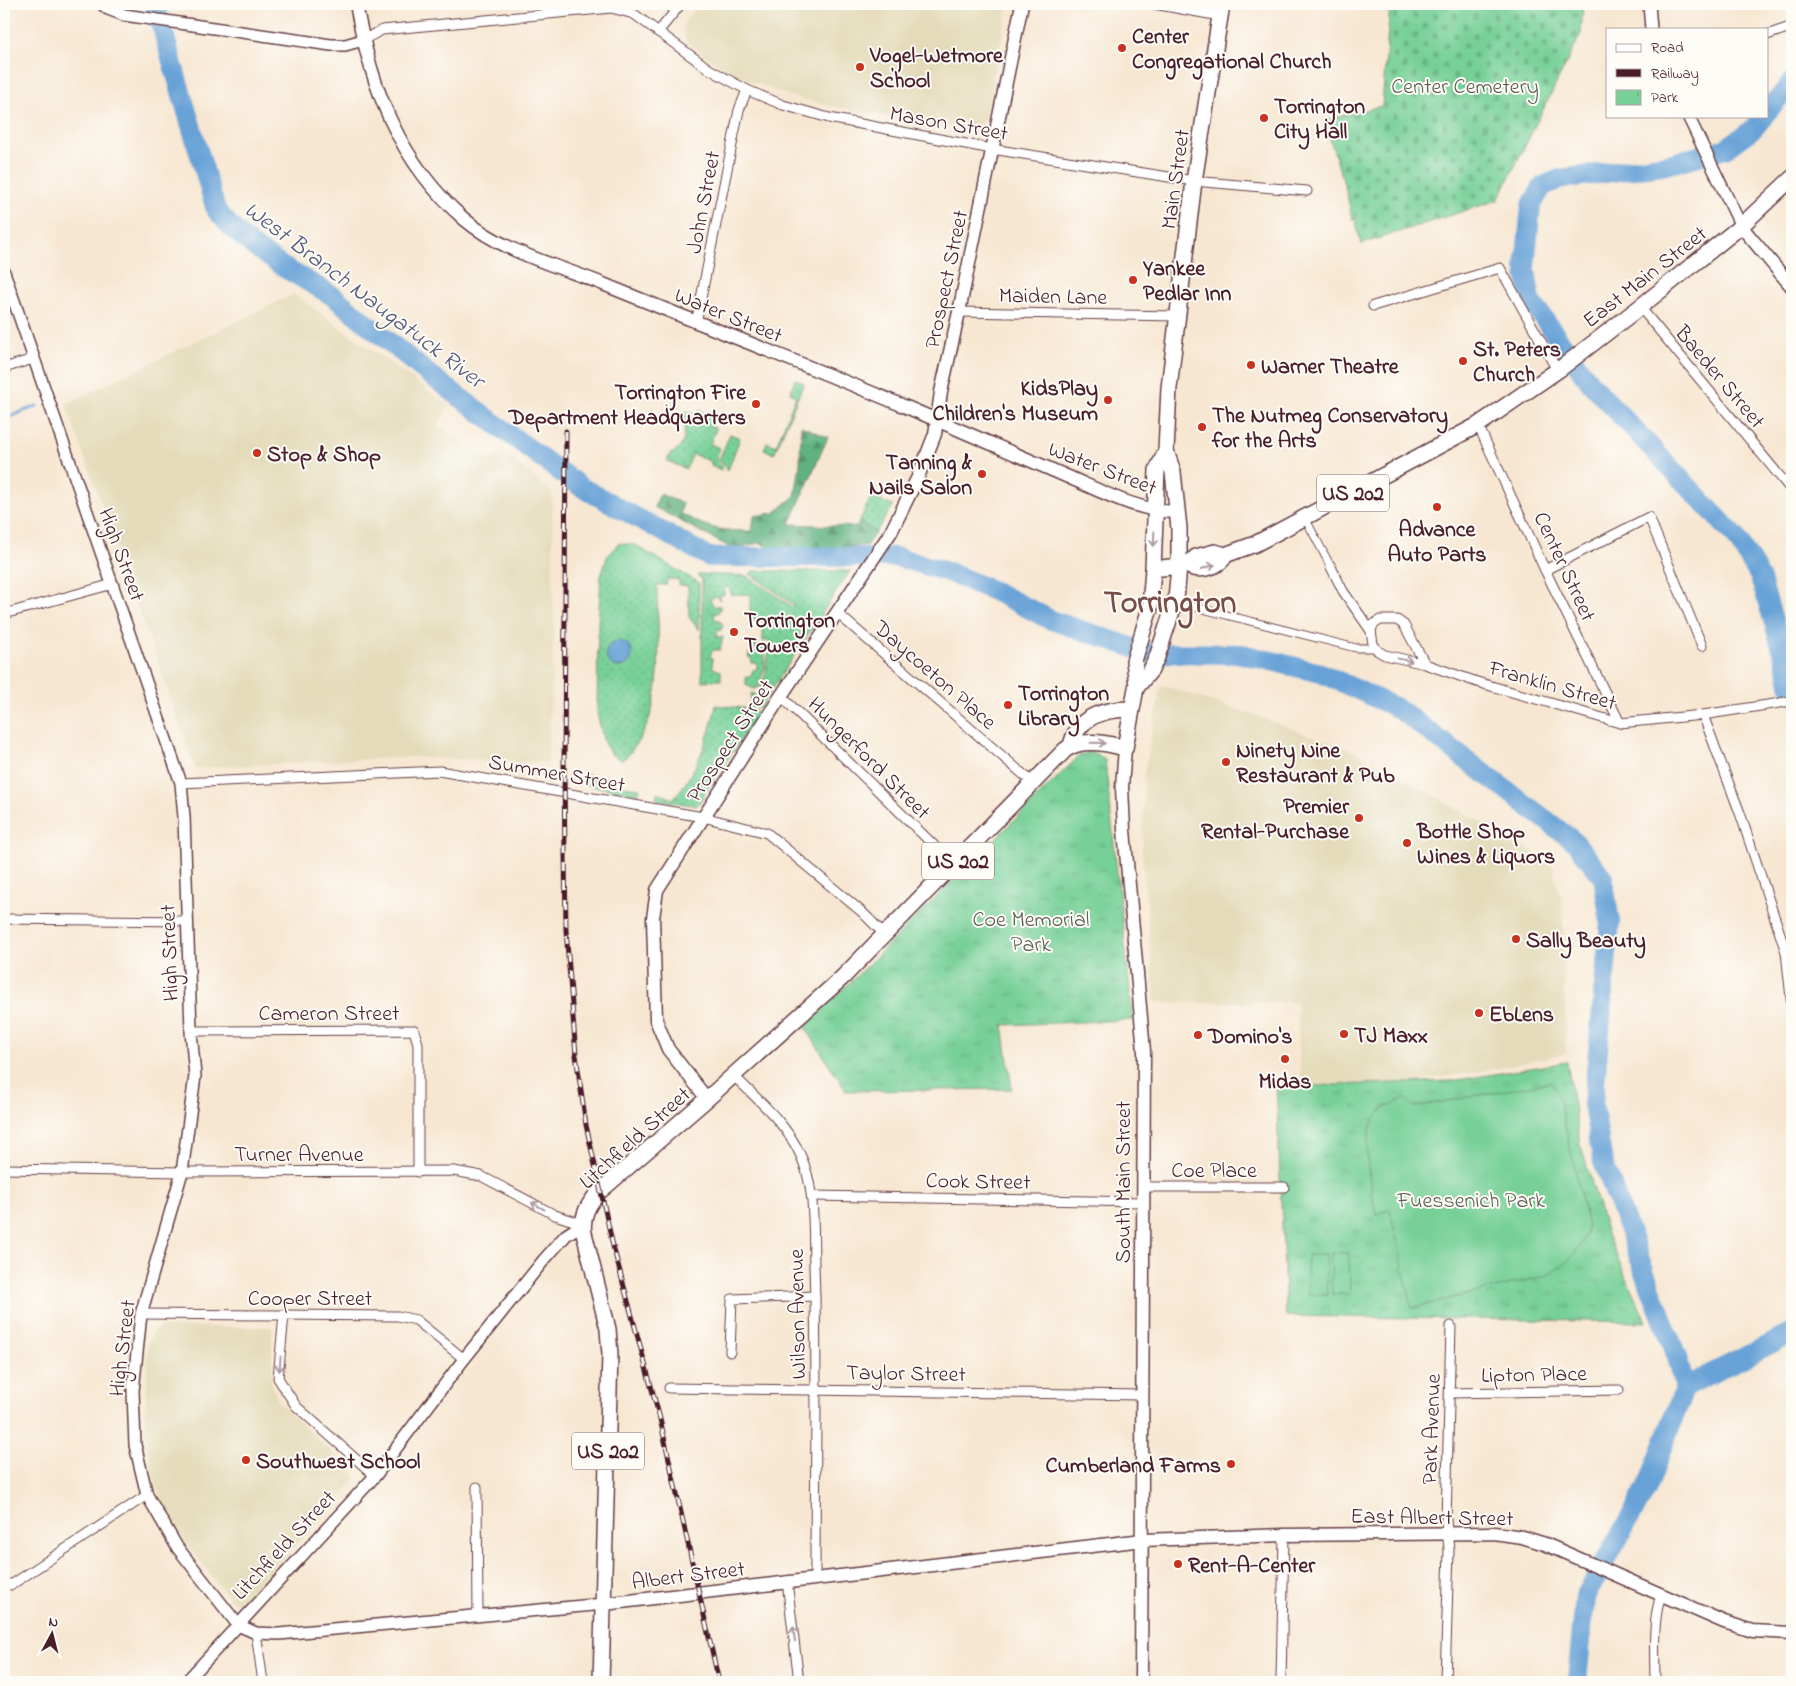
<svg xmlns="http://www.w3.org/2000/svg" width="1796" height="1686" font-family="'Indie Flower',sans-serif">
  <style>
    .built { fill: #e4dbba }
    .grass { fill: url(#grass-dots); stroke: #607861 }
    .forest { fill: url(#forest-firs); stroke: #566856 }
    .cemetery { fill: url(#cemetery-stones); stroke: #607861 }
    .park { fill: url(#park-tufts); stroke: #607861 }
    .pitch { fill: #77d097; stroke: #607861 }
    .water { fill: #67a2d7; stroke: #586081 }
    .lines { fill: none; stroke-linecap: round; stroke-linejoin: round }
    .stream { stroke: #67a2d7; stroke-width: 3 }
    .river { stroke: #67a2d7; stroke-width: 20 }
    .pedestrian-casing { stroke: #643d44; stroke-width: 9 }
    .minor-casing { stroke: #643d44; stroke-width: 11 }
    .tertiary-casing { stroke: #643d44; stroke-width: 14 }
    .secondary-casing { stroke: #643d44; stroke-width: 15 }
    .primary-casing { stroke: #643d44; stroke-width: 18 }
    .trunk-casing { stroke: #643d44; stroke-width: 18 }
    .pedestrian { stroke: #fff; stroke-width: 7 }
    .minor { stroke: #fff; stroke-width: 9 }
    .tertiary { stroke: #fff; stroke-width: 11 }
    .secondary { stroke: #fff; stroke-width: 12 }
    .primary { stroke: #fff; stroke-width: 15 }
    .trunk { stroke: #fff; stroke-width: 15 }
    .rail-casing { stroke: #4a1f2b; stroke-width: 5 }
    .rail { stroke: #fdfcf7; stroke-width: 3; stroke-dasharray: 9; stroke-linecap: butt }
    .oneway { stroke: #ae9aa0 }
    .poi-dot { fill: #c8321e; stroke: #fdfcf7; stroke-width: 2 }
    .labels { text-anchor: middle; stroke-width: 4; stroke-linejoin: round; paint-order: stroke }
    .shield { fill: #fdfcf7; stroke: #806168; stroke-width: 1 }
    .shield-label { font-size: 21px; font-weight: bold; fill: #4a1f2b }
    .poi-label { font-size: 22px; font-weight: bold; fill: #4a1f2b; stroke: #fdfcf7; text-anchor: start }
    .park-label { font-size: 22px; fill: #5a5d51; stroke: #fdfcf7 }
    .street-label { font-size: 22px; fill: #4a1f2b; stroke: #fdfcf7 }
    .water-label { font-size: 24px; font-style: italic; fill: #575a78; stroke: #fdfcf7 }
    .town-label { font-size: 32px; font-weight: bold; fill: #784c48; stroke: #fdfcf7 }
  </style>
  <defs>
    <pattern id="grass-dots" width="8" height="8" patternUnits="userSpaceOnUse" patternTransform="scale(1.25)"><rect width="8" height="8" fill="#77d097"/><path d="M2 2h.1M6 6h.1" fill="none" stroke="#68b282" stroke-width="1.8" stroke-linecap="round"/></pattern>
    <pattern id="forest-firs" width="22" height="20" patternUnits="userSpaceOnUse" patternTransform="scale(1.25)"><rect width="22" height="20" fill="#61b280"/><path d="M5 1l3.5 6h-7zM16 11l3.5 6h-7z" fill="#529069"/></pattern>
    <pattern id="cemetery-stones" width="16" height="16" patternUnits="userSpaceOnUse" patternTransform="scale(1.25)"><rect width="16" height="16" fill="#77d097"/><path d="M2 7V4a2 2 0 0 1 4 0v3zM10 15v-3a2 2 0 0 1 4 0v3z" fill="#68b282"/></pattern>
    <pattern id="park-tufts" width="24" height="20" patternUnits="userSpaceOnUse" patternTransform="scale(1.25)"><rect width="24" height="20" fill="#77d097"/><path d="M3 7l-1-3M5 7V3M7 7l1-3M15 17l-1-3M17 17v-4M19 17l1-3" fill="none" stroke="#68b282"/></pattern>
  </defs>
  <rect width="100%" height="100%" fill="#fdfcf7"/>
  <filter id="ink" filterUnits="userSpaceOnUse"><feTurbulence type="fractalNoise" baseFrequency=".02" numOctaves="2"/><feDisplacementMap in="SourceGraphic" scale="10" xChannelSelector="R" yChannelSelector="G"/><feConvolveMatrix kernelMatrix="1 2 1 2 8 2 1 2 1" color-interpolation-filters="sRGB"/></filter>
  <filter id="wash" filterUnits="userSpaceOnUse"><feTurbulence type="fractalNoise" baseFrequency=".0096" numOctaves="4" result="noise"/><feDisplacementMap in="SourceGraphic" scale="20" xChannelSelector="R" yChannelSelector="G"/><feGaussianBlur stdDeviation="1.12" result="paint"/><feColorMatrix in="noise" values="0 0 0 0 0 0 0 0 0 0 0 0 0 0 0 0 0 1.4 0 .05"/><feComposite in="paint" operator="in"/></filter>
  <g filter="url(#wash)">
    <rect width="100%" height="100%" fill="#f7e7d2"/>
    <g class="built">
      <path d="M702 4H1008L986 119 977 129 952 128 820 104 778 92 746 79 703 55 686 41 683 32 684 23 695 7Z"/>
      <path d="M293 294 450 406 437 425 489 460 502 451 552 492 554 625 548 763 411 757 195 768 66 404Z"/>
      <path d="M1161 685 1251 714 1356 752 1529 849 1553 867 1562 902 1566 1053 1486 1071 1392 1083 1301 1085 1297 1002 1155 1003 1142 848 1144 775Z"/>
      <path d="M161 1327H272V1385L278 1402 355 1474V1479L327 1512 241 1603H235L230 1599 181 1537 167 1513 152 1475 145 1428 148 1341 155 1329Z"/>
    </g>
    <g class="grass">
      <path d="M795 379 804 383 774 454 764 449 767 442 776 446 796 396 790 393Z"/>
      <path d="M699 410 715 418 711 426 716 429 710 444 720 448 716 459 723 468 721 470 711 465V462L693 454 686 469 667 461 670 454C691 446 682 426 685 411L697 415Z"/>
      <path d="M730 434 740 438 728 470 719 460Z"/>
      <path d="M871 497 893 506 876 532 859 522Z"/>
      <path d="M618 543 635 545 699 583V630L689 617 688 586 679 585V580L667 579 666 585H657C657 636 668 704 634 747 631 752 627 758 621 760L611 754 604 743 597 713 598 622 601 576 607 557Z"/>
      <path d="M753 571H850L759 709 756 699 766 673 770 641H763V620H750V594L730 595V588L725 587 724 595H720V600L715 596 710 600 715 607 718 605 721 607 718 613H715L714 619 719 620 723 625 721 630 717 631V637H723L720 650H713L710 656 712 658 713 668 721 671V680L702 681V579L697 576 700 574 747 576 793 607 794 605 750 574Z"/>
      <path d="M748 643 765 645V668L758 687 754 689 746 685V677H750L753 670 757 669V663H752L751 658 748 657 750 652H755V645Z"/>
      <path d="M751 693 755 694 754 708 758 714 697 806 656 799 657 792 673 799C696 773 709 739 716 705L750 709Z"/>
      <path d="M587 775 599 776V783L640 788 639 794 585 785Z"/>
    </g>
    <path class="forest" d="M801 426 828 437 790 524 857 527 859 522 876 532 867 545 779 553 760 543 731 548 654 507 660 494 683 504 680 513C708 529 720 531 752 531L754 516 774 513 795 496 800 465Z"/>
    <path class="cemetery" d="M1390 4H1583L1581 34 1498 200 1361 244 1355 219H1352L1347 194 1324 120 1382 106Z"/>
    <g class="park">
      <path d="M1089 752 1097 754 1105 760 1133 1020 1003 1025 1012 1089 846 1091 805 1027 1079 756Z"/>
      <path d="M1567 1062 1580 1143 1607 1234 1646 1322 1286 1316 1276 1087 1452 1081Z"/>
    </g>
    <g class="pitch">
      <path d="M1552 1082 1558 1096 1588 1226C1582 1250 1569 1262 1548 1275L1412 1308 1390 1210 1376 1214C1371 1187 1357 1132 1381 1111 1387 1105 1398 1102 1405 1098L1414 1107Z"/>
      <path d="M1331 1253H1349L1350 1294H1332Z"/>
      <path d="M1326 1254 1327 1294 1308 1295 1307 1255Z"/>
    </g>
    <circle class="water" cx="619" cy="654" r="13"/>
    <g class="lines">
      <path class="stream" d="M4 419 37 406"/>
      <g class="river">
        <path d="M155 4 216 210 232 228 253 246 283 267 333 296 431 376 581 487 709 557H896L948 572 996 592 1051 620 1149 653 1242 654 1321 673 1399 709 1575 842 1603 877 1610 922 1593 1104 1603 1162 1677 1357 1685 1387"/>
        <path d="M1767 112 1792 82"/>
        <path d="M1764 116 1754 128 1725 149 1669 164 1560 179 1543 186 1531 206 1525 266 1531 301 1591 384 1736 537 1760 577 1784 656 1792 693"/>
        <path d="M1685 1387 1792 1333"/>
        <path d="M1577 1682 1585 1597 1647 1488 1685 1387"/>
      </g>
    </g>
  </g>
  <g filter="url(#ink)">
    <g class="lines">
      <g class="pedestrian-casing">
        <g id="pedestrian">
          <path d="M1305 518 1330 565"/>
          <path d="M1175 602 1356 648H1376"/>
        </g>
      </g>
      <g class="minor-casing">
        <g id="minor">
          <path d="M1154 4 1220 16"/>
          <path d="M658 32 681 4"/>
          <path d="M1767 35 1787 28"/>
          <path d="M363 40 382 30 611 8 634 14 709 69 747 90 783 105 829 118 992 149 1194 181 1307 191"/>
          <path d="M1373 306 1500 268 1557 370"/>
          <path d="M1640 307 1792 491"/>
          <path d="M959 312 1177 316"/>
          <path d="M696 323 739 110 747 90"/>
          <path d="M4 368 33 359"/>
          <path d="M1478 425 1545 570 1620 723"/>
          <path d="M1330 565 1343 591 1371 631"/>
          <path d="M1545 570 1649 517 1702 646"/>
          <path d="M837 613 1032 782"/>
          <path d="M4 614 113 584"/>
          <path d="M1425 664 1404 625 1397 620H1380L1373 625 1371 631 1373 644 1378 651 1385 655 1425 664 1477 682 1620 723 1703 715 1792 701"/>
          <path d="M781 696 954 865"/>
          <path d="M1703 715 1740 813 1786 952 1792 1007"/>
          <path d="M181 783 439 771 703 817 767 833 862 912 885 935"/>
          <path d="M4 919 187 921"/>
          <path d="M191 1031 414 1030 418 1044V1172"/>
          <path d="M734 1076C757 1099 786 1123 800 1154 816 1188 813 1229 814 1266 818 1370 815 1474 815 1578"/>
          <path d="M4 1169 182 1172 454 1171 481 1176 555 1215 583 1224"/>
          <path d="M1144 1187H1284"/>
          <path d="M812 1196 1144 1202"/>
          <path d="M141 1314 398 1316 416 1320 464 1359"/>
          <path d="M284 1315 278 1378 296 1406 375 1476"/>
          <path d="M730 1352 732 1299 815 1296"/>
          <path d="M669 1388 1142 1395"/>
          <path d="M1450 1393 1619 1390"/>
          <path d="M477 1487 478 1616"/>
          <path d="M787 1581 799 1682"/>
          <path d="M4 1582 11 1585 147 1495"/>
          <path d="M256 1633 263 1682"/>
          <path d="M1281 1682 1284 1535"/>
          <path d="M1445 1682 1449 1549 1446 1521 1451 1326"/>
          <path d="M1655 1682C1655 1653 1652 1622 1661 1595"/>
        </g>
      </g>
      <g class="tertiary-casing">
        <g id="tertiary">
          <path d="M102 4 108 9 124 15 331 45H345L363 40"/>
          <path d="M1649 4 1651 29"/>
          <path d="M1688 116 1741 226"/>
          <path d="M4 272 181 783 184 817 191 1031 195 1076 182 1172 141 1314 133 1391 135 1445 147 1495 177 1547 238 1625 256 1633 279 1634 604 1604"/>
          <path d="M186 1682 375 1476 464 1359 543 1261 566 1235 583 1224"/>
        </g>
      </g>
      <g class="secondary-casing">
        <g id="secondary">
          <path d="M356 4C371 87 398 161 464 219 503 252 556 265 603 284 705 326 809 366 911 409 963 431 1014 454 1066 476 1101 491 1139 512 1177 512"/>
          <path d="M1741 226 1792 287"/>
          <path d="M1125 748 1122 787 1124 830 1144 1051 1141 1682"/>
          <path d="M707 1099 668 1049 656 1020 653 918 657 890 781 696 891 532 918 477 935 434 941 392 959 312 1022 4"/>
          <path d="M604 1604 1143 1540 1284 1535 1494 1533 1522 1537 1545 1544 1724 1622 1753 1631 1792 1633"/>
        </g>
      </g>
      <g class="primary-casing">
        <g id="primary">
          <path d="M1179 567V528L1173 472 1166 451 1169 388 1194 181 1222 4"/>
          <path d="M1153 569 1157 470 1166 451"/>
        </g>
      </g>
      <g class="trunk-casing">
        <g id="trunk">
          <path d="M1187 565C1198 573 1220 567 1225 555"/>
          <path d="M1137 685 1134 661 1150 608 1153 569 1187 565 1196 557 1215 552 1225 555 1255 544 1478 425 1561 368 1640 307 1741 226 1792 178"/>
          <path d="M1071 746C1077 716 1104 709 1131 709"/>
          <path d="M601 1682 610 1354 608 1329 584 1233C581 1215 589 1203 600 1191L707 1099 843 977 1065 750C1080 738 1107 743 1125 748L1136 688 1151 670 1157 657 1176 599 1179 567"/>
        </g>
      </g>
      <use href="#pedestrian" class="pedestrian"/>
      <use href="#minor" class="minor"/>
      <use href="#tertiary" class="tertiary"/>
      <use href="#secondary" class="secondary"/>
      <use href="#primary" class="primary"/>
      <use href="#trunk" class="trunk"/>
      <g class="rail-casing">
        <path id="rail" d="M566 431 564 775 566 930 576 1055 586 1125 613 1246 660 1419 719 1682"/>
      </g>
      <use href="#rail" class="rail"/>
    </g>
    <defs><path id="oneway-shaft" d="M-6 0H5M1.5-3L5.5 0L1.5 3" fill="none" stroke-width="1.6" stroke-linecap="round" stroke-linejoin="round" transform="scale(1.25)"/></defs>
    <g class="oneway">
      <use href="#oneway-shaft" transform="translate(1154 539) rotate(92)"/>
      <use href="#oneway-shaft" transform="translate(1208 567) rotate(-18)"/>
      <use href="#oneway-shaft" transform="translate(1405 660) rotate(12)"/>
      <use href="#oneway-shaft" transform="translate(1098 743) rotate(1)"/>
      <use href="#oneway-shaft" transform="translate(538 1206) rotate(-151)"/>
      <use href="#oneway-shaft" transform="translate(280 1364) rotate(95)"/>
      <use href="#oneway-shaft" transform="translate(794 1634) rotate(-97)"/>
    </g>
  </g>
  <g class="poi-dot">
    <circle cx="1122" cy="48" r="5"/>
    <circle cx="860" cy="67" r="5"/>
    <circle cx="1264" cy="118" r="5"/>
    <circle cx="1133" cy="280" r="5"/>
    <circle cx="1463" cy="361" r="5"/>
    <circle cx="1251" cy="365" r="5"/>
    <circle cx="1108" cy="400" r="5"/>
    <circle cx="756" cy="404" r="5"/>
    <circle cx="1202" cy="427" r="5"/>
    <circle cx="257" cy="453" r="5"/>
    <circle cx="982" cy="474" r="5"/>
    <circle cx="1437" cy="507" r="5"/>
    <circle cx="734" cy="632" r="5"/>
    <circle cx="1008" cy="705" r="5"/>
    <circle cx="1226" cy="762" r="5"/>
    <circle cx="1359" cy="818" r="5"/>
    <circle cx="1407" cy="843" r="5"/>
    <circle cx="1516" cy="939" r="5"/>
    <circle cx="1479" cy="1013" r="5"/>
    <circle cx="1344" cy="1034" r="5"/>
    <circle cx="1198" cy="1035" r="5"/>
    <circle cx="1285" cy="1059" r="5"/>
    <circle cx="246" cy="1460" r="5"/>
    <circle cx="1231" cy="1464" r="5"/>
    <circle cx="1178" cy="1564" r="5"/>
  </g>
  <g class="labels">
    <g class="shield">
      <rect x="1317" y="474.5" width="72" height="37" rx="4"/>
      <rect x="922" y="842.5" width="72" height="37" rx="4"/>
      <rect x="572" y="1432.5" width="72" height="37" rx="4"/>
    </g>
    <g class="shield-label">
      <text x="1353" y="500">US 202</text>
      <text x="958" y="868">US 202</text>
      <text x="608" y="1458">US 202</text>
    </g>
    <g class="poi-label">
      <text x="1132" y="43">Center<tspan x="1132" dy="25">Congregational Church</tspan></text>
      <text x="870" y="62">Vogel-Wetmore<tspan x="870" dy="25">School</tspan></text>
      <text x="1274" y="113">Torrington<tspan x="1274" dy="25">City Hall</tspan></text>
      <text x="1143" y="275">Yankee<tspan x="1143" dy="25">Pedlar Inn</tspan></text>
      <text x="1473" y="356">St. Peters<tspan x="1473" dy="25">Church</tspan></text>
      <text x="1261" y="373">Warner Theatre</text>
      <text x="1098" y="395" text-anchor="end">KidsPlay<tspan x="1098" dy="25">Children's Museum</tspan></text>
      <text x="746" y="399" text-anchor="end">Torrington Fire<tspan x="746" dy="25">Department Headquarters</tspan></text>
      <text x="1212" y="422">The Nutmeg Conservatory<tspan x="1212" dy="25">for the Arts</tspan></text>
      <text x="267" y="461">Stop &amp; Shop</text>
      <text x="972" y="469" text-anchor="end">Tanning &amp;<tspan x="972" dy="25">Nails Salon</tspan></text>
      <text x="1437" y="536" text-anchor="middle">Advance<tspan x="1437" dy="25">Auto Parts</tspan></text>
      <text x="744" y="627">Torrington<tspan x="744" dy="25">Towers</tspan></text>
      <text x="1018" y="700">Torrington<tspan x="1018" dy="25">Library</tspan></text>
      <text x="1236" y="757">Ninety Nine<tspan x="1236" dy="25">Restaurant &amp; Pub</tspan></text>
      <text x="1349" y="813" text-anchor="end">Premier<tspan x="1349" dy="25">Rental-Purchase</tspan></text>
      <text x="1417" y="838">Bottle Shop<tspan x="1417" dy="25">Wines &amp; Liquors</tspan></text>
      <text x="1526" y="947">Sally Beauty</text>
      <text x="1489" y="1021">EbLens</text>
      <text x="1354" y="1042">TJ Maxx</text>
      <text x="1208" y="1043">Domino's</text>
      <text x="1285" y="1088" text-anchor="middle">Midas</text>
      <text x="256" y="1468">Southwest School</text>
      <text x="1221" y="1472" text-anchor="end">Cumberland Farms</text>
      <text x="1188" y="1572">Rent-A-Center</text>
    </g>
    <g class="park-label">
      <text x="1465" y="93">Center Cemetery</text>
      <text x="1031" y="926">Coe Memorial<tspan x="1031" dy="25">Park</tspan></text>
      <text x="1471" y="1207">Fuessenich Park</text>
    </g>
    <g class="street-label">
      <text transform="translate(949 122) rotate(10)" y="8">Mason Street</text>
      <text transform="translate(1174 179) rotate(-82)" y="8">Main Street</text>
      <text transform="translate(702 202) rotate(-79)" y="8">John Street</text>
      <text transform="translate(1644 276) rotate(-38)" y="8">East Main Street</text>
      <text transform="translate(945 279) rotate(-78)" y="8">Prospect Street</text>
      <text transform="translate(1053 295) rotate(1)" y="8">Maiden Lane</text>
      <text transform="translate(729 314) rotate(22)" y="8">Water Street</text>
      <text transform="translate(1721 376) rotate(50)" y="8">Baeder Street</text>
      <text transform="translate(1103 467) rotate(21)" y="8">Water Street</text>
      <text transform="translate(123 554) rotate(70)" y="8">High Street</text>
      <text transform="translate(1566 566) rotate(65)" y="8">Center Street</text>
      <text transform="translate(936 674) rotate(41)" y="8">Daycoeton Place</text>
      <text transform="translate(1553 684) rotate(16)" y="8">Franklin Street</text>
      <text transform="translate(729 740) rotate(-57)" y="8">Prospect Street</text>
      <text transform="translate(870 757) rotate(45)" y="8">Hungerford Street</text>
      <text transform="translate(557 772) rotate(10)" y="8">Summer Street</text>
      <text transform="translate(168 953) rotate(-92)" y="8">High Street</text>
      <text x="329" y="1020">Cameron Street</text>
      <text transform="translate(634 1137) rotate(-42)" y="8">Litchfield Street</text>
      <text x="299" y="1161">Turner Avenue</text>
      <text x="1214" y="1177">Coe Place</text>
      <text transform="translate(978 1180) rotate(1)" y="8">Cook Street</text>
      <text transform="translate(1122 1182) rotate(-90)" y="8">South Main Street</text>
      <text x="310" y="1305">Cooper Street</text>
      <text transform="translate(796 1314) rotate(-91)" y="8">Wilson Avenue</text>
      <text transform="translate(121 1348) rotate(-83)" y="8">High Street</text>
      <text transform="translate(906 1372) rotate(1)" y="8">Taylor Street</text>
      <text transform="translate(1534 1373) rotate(-1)" y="8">Lipton Place</text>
      <text transform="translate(1430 1429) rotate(-88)" y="8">Park Avenue</text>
      <text transform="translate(1432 1516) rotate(1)" y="8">East Albert Street</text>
      <text transform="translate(283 1544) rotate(-47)" y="8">Litchfield Street</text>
      <text transform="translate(688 1574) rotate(-7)" y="8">Albert Street</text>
    </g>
    <g class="water-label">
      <text transform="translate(365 294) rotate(37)" y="8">West Branch Naugatuck River</text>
    </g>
    <g class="town-label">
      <text x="1170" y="612">Torrington</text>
    </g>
  </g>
  <rect width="1796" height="1686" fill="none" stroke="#fdfcf7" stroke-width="20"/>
  <rect x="1606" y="28" width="162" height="90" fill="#fdfcf7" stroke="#b5a4a5"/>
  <rect x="1616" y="44" width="25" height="8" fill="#ffffff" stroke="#b5a4a5"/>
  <text x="1651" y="52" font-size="15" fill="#4a1f2b">Road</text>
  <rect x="1616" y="69" width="25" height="8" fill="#4a1f2b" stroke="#b5a4a5"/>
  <text x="1651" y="78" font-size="15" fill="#4a1f2b">Railway</text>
  <rect x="1616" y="90" width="25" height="15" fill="url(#park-tufts)" stroke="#b5a4a5"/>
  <text x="1651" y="102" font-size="15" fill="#4a1f2b">Park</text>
  <g transform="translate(52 1634) rotate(7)" stroke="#fdfcf7" stroke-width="4" paint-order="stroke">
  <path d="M0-4L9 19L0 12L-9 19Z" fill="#4a1f2b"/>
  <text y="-8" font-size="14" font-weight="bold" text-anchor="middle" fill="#4a1f2b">N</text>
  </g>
</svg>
